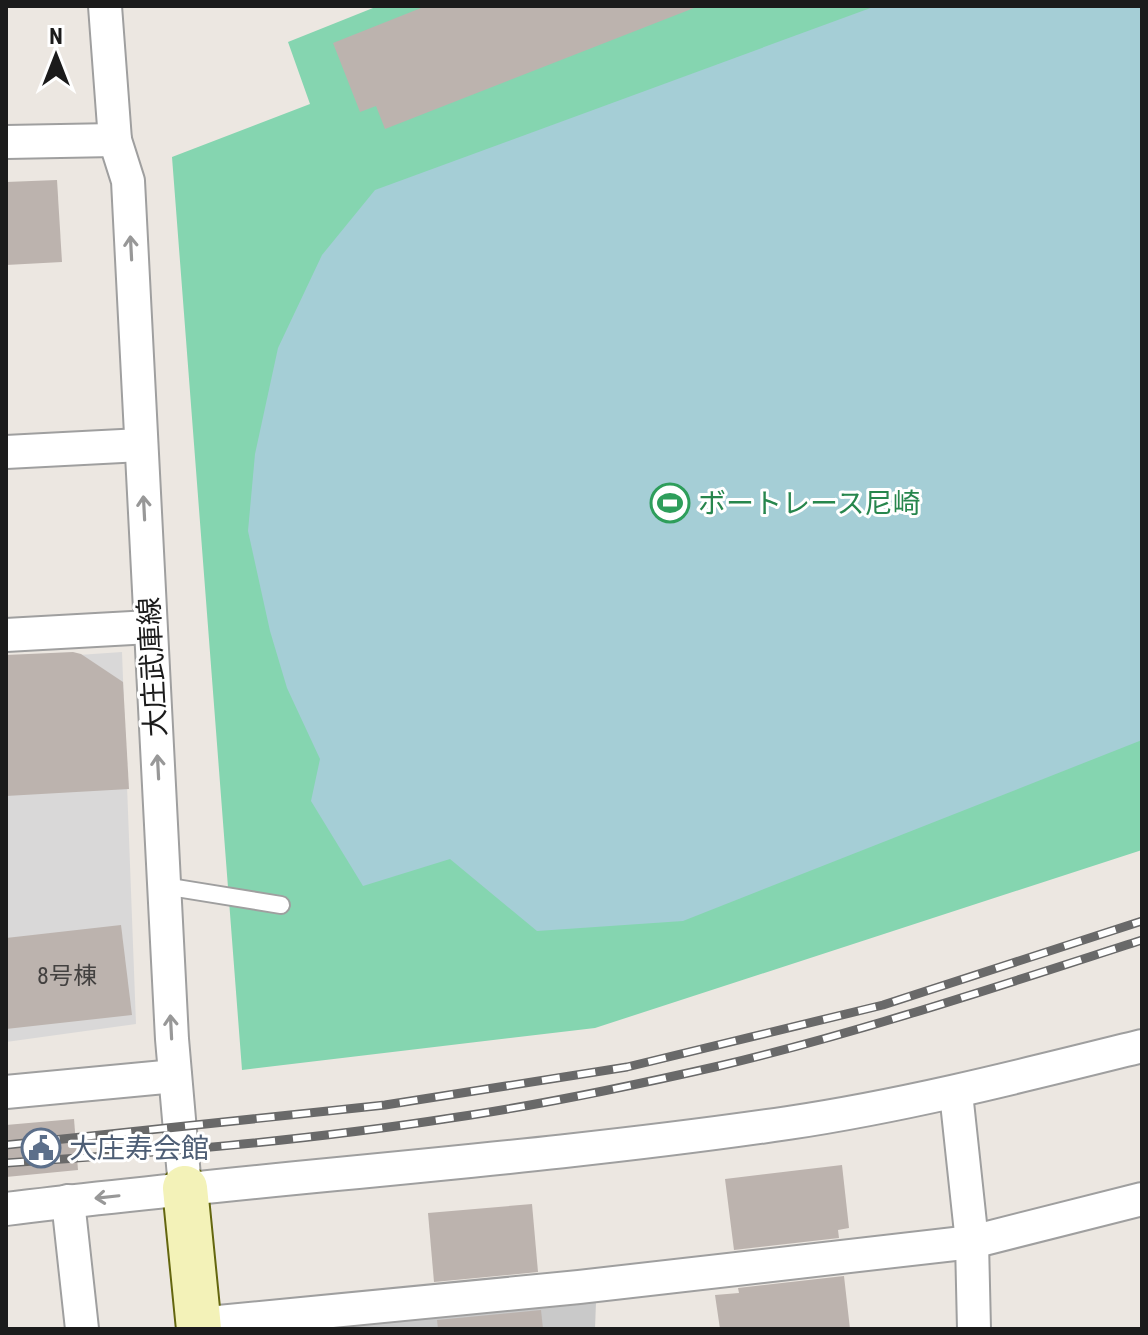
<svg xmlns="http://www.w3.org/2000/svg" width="1148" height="1335" font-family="'Roboto Condensed','Noto Sans JP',sans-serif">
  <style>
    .residential { fill: #d9d8d8 }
    .religious { fill: #c9c9c9 }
    .pitch { fill: #85d5b0 }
    .water { fill: #a5ced6 }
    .building { fill: #bcb3ae }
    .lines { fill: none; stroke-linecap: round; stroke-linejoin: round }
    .lane-casing { stroke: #9f9f9f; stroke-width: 20 }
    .street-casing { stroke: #9f9f9f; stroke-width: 36 }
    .secondary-casing { stroke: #63660e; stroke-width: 48 }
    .lane { stroke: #fff; stroke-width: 16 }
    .street { stroke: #fff; stroke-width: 32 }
    .secondary { stroke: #f3f2b8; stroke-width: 44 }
    .rail-casing { stroke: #696969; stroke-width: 9 }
    .rail { stroke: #fff; stroke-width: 6; stroke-dasharray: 18; stroke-linecap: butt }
    .oneway { stroke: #989898 }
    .labels { text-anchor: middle; stroke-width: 6; stroke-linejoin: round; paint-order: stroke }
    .number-label { font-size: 24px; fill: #434140 }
    .leisure-label { font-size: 28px; fill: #27864d; stroke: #fff; text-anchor: start }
    .street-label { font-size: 28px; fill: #1b1b1b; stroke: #fff }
    .service-label { font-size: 28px; fill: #4e5e75; stroke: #fff; text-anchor: start }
  </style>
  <rect width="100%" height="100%" fill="#ece7e1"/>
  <path class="residential" d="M122 652 136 1024 6 1042V660Z"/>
  <path class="religious" d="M596 1302 595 1329H325Z"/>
  <path class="pitch" d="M378 6H1142V850L595 1028 242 1070 172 157 310 104 288 42Z"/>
  <path class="water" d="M876 6H1142V740L683 921 537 931 450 859 363 886 311 801 320 759 287 688 270 631 248 531 255 454 278 348 322 255 375 190Z"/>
  <g class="building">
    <path d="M426 6H694V8L385 129 376 106 360 112 333 43Z"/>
    <path d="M57 180 62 262 6 265V182Z"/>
    <path d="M73 652 81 654 123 682 129 789 6 796V655Z"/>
    <path d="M121 925 132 1015 6 1029V938Z"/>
    <path d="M74 1119 78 1170 6 1177V1125Z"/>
    <path d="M842 1165 849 1228 838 1230 839 1238 734 1250 725 1179Z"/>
    <path d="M532 1204 538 1272 434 1282 428 1213Z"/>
    <path d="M844 1276 850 1329H720L715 1295 739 1293 738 1288Z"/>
    <path d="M541 1310 543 1329H438L437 1320Z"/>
  </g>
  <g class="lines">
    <g class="lane-casing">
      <path id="lane" d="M164 886 281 905"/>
    </g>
    <g class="street-casing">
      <g id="street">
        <path d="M105 6 115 140 128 181 172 1039 185 1188"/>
        <path d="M6 142 115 140"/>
        <path d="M6 452 141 445"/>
        <path d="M6 635 150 627"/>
        <path d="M6 1092 175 1076"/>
        <path d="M956 1093 972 1242 974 1329"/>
        <path d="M68 1201 82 1329"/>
        <path d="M6 1209C266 1177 528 1161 788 1123 908 1105 1025 1075 1142 1046"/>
        <path d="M198 1324 579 1287 972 1242 1142 1199"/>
      </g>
    </g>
    <g class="secondary-casing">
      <path id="secondary" d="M185 1188 199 1329"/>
    </g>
    <use href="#lane" class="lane"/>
    <use href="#street" class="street"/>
    <use href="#secondary" class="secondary"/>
    <g class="rail-casing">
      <g id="rail">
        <path d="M6 1145 385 1105 627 1067 883 1005 1142 921"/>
        <path d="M6 1163C155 1153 304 1141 451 1118 541 1105 631 1086 719 1066 862 1032 1002 985 1142 940"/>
      </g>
    </g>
    <use href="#rail" class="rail"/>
  </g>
  <defs><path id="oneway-shaft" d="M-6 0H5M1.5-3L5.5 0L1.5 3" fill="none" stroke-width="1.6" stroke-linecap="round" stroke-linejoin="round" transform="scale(2)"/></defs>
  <g class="oneway">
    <use href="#oneway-shaft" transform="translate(131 248) rotate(-93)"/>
    <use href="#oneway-shaft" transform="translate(144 508) rotate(-93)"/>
    <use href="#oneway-shaft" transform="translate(158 767) rotate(-93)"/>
    <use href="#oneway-shaft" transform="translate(171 1027) rotate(-93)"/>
    <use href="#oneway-shaft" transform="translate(107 1197) rotate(174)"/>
  </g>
  <defs>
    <g id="stadium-ring" transform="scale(2)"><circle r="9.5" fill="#fff" stroke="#2e9e5b" stroke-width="1.5"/><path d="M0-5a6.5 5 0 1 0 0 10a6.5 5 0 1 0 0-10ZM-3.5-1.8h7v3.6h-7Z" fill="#2e9e5b"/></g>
    <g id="civic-ring" transform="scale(2)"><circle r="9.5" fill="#fff" stroke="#5c6f8a" stroke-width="1.5"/><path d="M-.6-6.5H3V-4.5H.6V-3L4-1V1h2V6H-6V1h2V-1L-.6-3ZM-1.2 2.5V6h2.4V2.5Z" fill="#5c6f8a"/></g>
  </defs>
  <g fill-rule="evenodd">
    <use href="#stadium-ring" x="670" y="503"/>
    <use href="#civic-ring" x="41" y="1148"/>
  </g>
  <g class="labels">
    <g class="number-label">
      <text x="67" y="984">8号棟</text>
    </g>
    <g class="leisure-label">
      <text x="698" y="513">ボートレース尼崎</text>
    </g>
    <g class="street-label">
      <text transform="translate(152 667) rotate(-93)" y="10">大庄武庫線</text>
    </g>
    <g class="service-label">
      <text x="69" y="1158">大庄寿会館</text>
    </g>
  </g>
  <rect width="1148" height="1335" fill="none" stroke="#1b1b1b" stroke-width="16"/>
  <g transform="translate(56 56)" stroke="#ffffff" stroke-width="6" paint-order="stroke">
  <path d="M0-6L14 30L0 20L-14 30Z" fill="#1b1b1b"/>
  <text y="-12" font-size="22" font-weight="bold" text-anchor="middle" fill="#1b1b1b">N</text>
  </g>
</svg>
